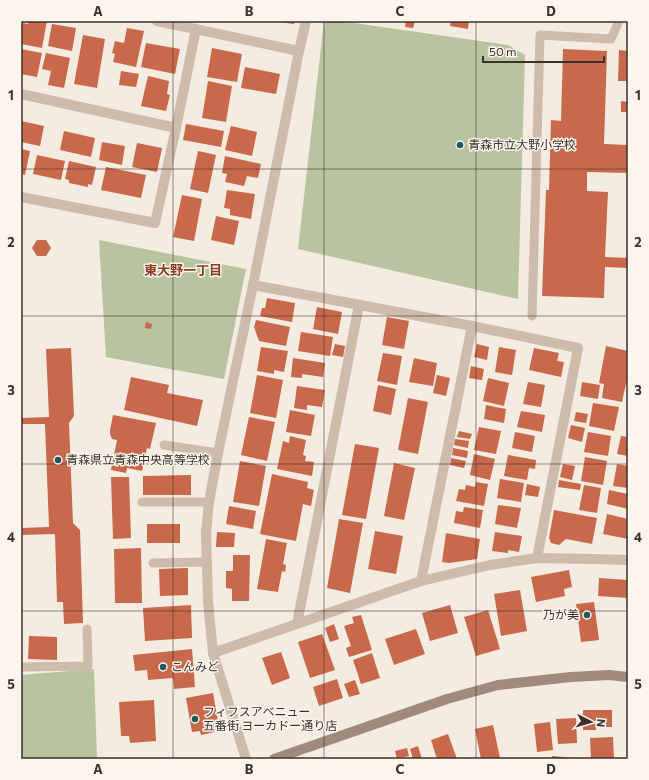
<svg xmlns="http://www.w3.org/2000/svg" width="649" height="780" font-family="Commissioner,'Noto Sans JP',sans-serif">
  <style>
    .green { fill: #b8c4a0 }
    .building { fill: #c8694b }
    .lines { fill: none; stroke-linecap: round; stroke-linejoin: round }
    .lane { stroke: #cdbbac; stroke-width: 9 }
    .street { stroke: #cdbbac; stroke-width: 10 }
    .secondary { stroke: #a18a7d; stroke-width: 10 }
    .grid { fill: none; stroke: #3b302b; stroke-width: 1; stroke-opacity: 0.55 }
    .poi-dot { fill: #1f5a5e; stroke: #fbf5ee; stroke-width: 1.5 }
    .labels { text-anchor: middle; stroke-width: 3; stroke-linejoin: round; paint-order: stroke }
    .poi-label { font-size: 12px; fill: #3b302b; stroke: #fbf5ee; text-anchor: start }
    .neighbourhood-label { font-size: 13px; font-weight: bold; fill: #8c3b22; stroke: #fbf5ee }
    .neatline { fill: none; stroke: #3b302b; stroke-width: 1.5 }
    .grid-label { font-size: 13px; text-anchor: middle; font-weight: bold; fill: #3b302b }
  </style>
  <rect width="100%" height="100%" fill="#f4ebe1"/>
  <g class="green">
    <path d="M324 21H340L508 45 525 55 518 299 298 249Z"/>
    <path d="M99 240 246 269 224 379 106 357Z"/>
    <path d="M94 669 97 759H21V675Z"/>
  </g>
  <g class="building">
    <path d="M29 21H47L42 48 21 44V32L23 23 28 24Z"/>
    <path d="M280 21H294V24L280 22Z"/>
    <path d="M406 21H415L413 28 405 27Z"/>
    <path d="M451 21H469L468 29 450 26Z"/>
    <path d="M52 24 76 28 72 51 48 46Z"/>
    <path d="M127 28 144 31 136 67 113 62 115 54 112 53 115 41 124 43Z"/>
    <path d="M83 35 105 39 97 88 74 84Z"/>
    <path d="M146 43 180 49 175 74 141 67Z"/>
    <path d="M212 48 242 54 237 82 207 77Z"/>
    <path d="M21 49 42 53 37 77 21 74Z"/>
    <path d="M563 49 607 51 604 144 628 145V173L587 172V191L608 192 605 257 628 258V268L605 267 604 298 542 296 546 190H549L551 120 561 121Z"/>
    <path d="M619 50 628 51V81H618Z"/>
    <path d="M46 53 70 58 64 88 48 85 51 71 42 69Z"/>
    <path d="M245 67 280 74 276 94 241 88Z"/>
    <path d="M121 71 139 74 136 87 119 85Z"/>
    <path d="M148 76 169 81 167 94 170 95 166 111 141 106Z"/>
    <path d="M208 81 232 86 226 122 202 118Z"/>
    <path d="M621 101 628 102V112H621Z"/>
    <path d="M21 121 44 126 40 146 21 142Z"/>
    <path d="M186 124 224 131 221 147 183 140Z"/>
    <path d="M231 126 257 132 252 156 225 150Z"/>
    <path d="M64 131 95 138 91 157 60 150Z"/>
    <path d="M102 142 125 146 122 165 99 160Z"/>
    <path d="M137 143 162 148 157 172 132 167Z"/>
    <path d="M21 149 30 151 25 175 21 174Z"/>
    <path d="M198 151 216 155 208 193 190 189Z"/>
    <path d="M37 155 65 161 61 180 33 174Z"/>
    <path d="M225 156 261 164 258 178 247 176 244 186 225 182 227 174 222 173Z"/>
    <path d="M69 161 96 167 92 185 88 184V187L69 183V180L65 179Z"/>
    <path d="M106 167 146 175 141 198 101 190Z"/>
    <path d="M227 190 255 194 251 219 230 215V209L224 208Z"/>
    <path d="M182 195 202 199 194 241 173 237Z"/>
    <path d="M216 216 239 221 234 245 211 240Z"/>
    <path d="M37 240H46L51 248 46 256H37L32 248Z"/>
    <path d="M267 298 295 303 292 322 260 316 262 308H265Z"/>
    <path d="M317 307 342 312 338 334 313 329Z"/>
    <path d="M387 317 409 321 404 349 382 345Z"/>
    <path d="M256 320 290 327 286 346 259 341 254 327Z"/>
    <path d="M146 322 152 324 151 329 145 328Z"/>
    <path d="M301 332 333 337 330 356 298 351Z"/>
    <path d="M335 344 345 346 343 357 332 355Z"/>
    <path d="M477 344 489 347 487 360 474 357Z"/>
    <path d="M606 346 628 351V375L622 402 602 398 604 384 599 383Z"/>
    <path d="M261 347 288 351 284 372 274 370V374L257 371Z"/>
    <path d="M499 347 516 350 512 375 495 372Z"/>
    <path d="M71 348 74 416 69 423 73 523 80 530 83 623 64 624 63 602H57L55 534 21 535V528L49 527 45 424H21V418L49 417 46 349Z"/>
    <path d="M534 348 559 353 557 361 564 362 561 377 529 370Z"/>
    <path d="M383 353 402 356 397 385 377 381Z"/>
    <path d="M293 358 325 363 323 377 302 374V378L291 377Z"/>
    <path d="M414 358 437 363 433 386 409 382Z"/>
    <path d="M471 366 484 369 482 380 469 378Z"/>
    <path d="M257 375 283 380 276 418 250 413Z"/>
    <path d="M437 375 450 378 446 396 433 393Z"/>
    <path d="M131 377 169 385 167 393 203 400 197 426 124 410Z"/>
    <path d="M488 378 509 383 504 406 483 401Z"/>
    <path d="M528 382 545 385 541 407 523 404Z"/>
    <path d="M582 382 600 385 598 399 580 396Z"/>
    <path d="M378 385 396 389 391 415 373 411Z"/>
    <path d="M297 386 325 390 322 407 307 405V410L294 408Z"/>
    <path d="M408 398 428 402 418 454 398 450Z"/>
    <path d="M593 403 619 407 614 431 589 426Z"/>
    <path d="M486 405 506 409 504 423 484 419Z"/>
    <path d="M290 410 315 415 311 436 286 432Z"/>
    <path d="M521 411 545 415 542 432 517 427Z"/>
    <path d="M576 412 588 414 586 423 574 421Z"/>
    <path d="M113 415 156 423 150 449 147 448 142 471 127 468 126 473 111 470 117 440 112 439 110 434V430Z"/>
    <path d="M249 417 275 422 267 461 241 455Z"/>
    <path d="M571 425 585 428 582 442 568 438Z"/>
    <path d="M479 427 501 431 496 454 474 450Z"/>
    <path d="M459 431 472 434 470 439 457 437Z"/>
    <path d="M515 432 535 436 532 452 512 448Z"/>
    <path d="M588 432 611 436 608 456 584 452Z"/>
    <path d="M290 436 306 440 303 455 306 456 305 461 314 462 312 476 277 469 283 441 289 443Z"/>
    <path d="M621 436 628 437V456L617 454Z"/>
    <path d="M455 439 469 441 468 448 454 445Z"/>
    <path d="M355 444 379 448 366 519 342 515Z"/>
    <path d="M453 448 468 451 467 458 452 455Z"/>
    <path d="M474 454 495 459 490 480 470 475Z"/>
    <path d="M508 455 536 460 535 469 529 468 527 480 504 476Z"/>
    <path d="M585 457 607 461 603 485 581 481Z"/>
    <path d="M451 458 466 461 464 468 450 465Z"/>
    <path d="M240 461 266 466 259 506 233 502Z"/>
    <path d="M394 463 415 468 404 520 384 516Z"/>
    <path d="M563 464 575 466 572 480 560 477Z"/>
    <path d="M617 464 628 466V488L613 486Z"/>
    <path d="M272 474 308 482 307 488 314 490 311 506 303 504 296 541 260 534Z"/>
    <path d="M191 475V495H143V476Z"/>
    <path d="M111 477H129L131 538 113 539Z"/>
    <path d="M500 479 524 483 521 502 497 498Z"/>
    <path d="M559 480 581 484 580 490 558 487Z"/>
    <path d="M476 482 488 484 484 506 456 501 459 489 465 490 466 485 475 487Z"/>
    <path d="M527 484 540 487 538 497 525 495Z"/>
    <path d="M584 485 601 488 597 513 579 510Z"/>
    <path d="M609 490 628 494V509L607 504Z"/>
    <path d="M498 505 521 508 517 528 495 524Z"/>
    <path d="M229 506 256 511 253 529 226 524Z"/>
    <path d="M464 507 483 510 480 528 454 523 456 511 463 512Z"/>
    <path d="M554 510 597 518 592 544 566 539 559 545 551 543 549 538Z"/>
    <path d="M607 514 628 519V539L603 534Z"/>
    <path d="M339 519 363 523 350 593 327 588Z"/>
    <rect x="147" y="524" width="33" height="19"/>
    <path d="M375 531 403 536 396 574 368 569Z"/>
    <path d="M217 532 235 533 234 547H216Z"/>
    <path d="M495 532 522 536 519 552 508 550V553L492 551Z"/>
    <path d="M446 533 480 539 477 559 449 563 442 562Z"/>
    <path d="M266 539 287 543 283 564 286 565 285 572 282 571 278 592 257 589Z"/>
    <path d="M141 548 142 603H115L114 549Z"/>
    <path d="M233 555H250L249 601H232V589L226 588V571H233Z"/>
    <path d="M188 568V595L160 596 159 569Z"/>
    <path d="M569 570 572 587 564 589 565 596 536 602 531 577Z"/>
    <path d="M599 578 628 580V598L598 596Z"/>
    <path d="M520 590 527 631 501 636 494 594Z"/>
    <path d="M594 602 599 640 581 642 576 604Z"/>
    <path d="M191 605 192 638 145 641 143 608Z"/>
    <path d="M450 605 458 633 430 641 422 613Z"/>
    <path d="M488 610 500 649 476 656 464 617Z"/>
    <path d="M361 615 372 650 349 657 346 648 351 646 344 626 354 623 352 617Z"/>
    <path d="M334 624 339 639 330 642 325 628Z"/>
    <path d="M416 629 425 654 394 665 385 639Z"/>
    <path d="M322 634 335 670 310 678 298 642Z"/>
    <path d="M29 636 57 637V660L28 659Z"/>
    <path d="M192 649 195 687 174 689 173 678 148 680 147 670 135 671 133 655Z"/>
    <path d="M281 652 290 678 272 685 262 658Z"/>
    <path d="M372 653 380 678 361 684 353 660Z"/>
    <path d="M337 679 343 698 319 706 313 687Z"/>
    <path d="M355 680 360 694 349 697 344 684Z"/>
    <path d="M213 693 219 727 214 728 215 732 201 735 200 731 192 732 186 698Z"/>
    <path d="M154 700 156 741 130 743 129 736H121L119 702Z"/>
    <path d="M583 710H612V727H596V730H583Z"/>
    <path d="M576 718 577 743 558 744 556 719Z"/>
    <path d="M550 722 553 750 537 752 534 724Z"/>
    <path d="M493 725 500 758 481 759 475 729Z"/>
    <path d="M448 734 457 759H437L431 740Z"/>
    <path d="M613 737 614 759H591L590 738Z"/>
    <path d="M418 746 422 759H413L410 749Z"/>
    <path d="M407 748 409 756 397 759 395 751Z"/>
    <path d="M552 756 574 758V759H551Z"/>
  </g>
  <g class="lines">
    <g class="lane">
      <path d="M532 316 540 35 611 39 619 21"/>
      <path d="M164 445 218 453"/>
      <path d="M142 502H209"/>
      <path d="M153 563 207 562"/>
      <path d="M21 667 88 666 87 629"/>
    </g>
    <g class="street">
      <path d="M157 21 299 51"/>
      <path d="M21 94 176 128"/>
      <path d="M21 197 155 223 176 128 196 29"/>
      <path d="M253 285 472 326 578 348 537 558"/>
      <path d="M421 581 472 326"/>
      <path d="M297 624 359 305"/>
      <path d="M213 653 421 581 490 565 537 558 594 559 628 560"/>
      <path d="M246 759 213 653 208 602 206 533 209 502 218 453 253 285 299 51 306 21"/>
    </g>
    <path class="secondary" d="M274 759 447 699 498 685 571 677 609 675 628 677"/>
  </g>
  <path class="grid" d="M173 21V759M324 21V759M476 21V759M21 169H628M21 316H628M21 464H628M21 611H628"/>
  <g class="poi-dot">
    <circle cx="460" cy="145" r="4"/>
    <circle cx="58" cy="460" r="4"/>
    <circle cx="587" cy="615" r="4"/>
    <circle cx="163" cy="667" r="4"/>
    <circle cx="195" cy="719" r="4"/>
  </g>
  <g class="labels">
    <g class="poi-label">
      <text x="468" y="149">青森市立大野小学校</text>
      <text x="66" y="464">青森県立青森中央高等学校</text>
      <text x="579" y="619" text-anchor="end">乃が美</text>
      <text x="171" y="671">こんみど</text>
      <text x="203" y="716">フィフスアベニュー<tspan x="203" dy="14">五番街 ヨーカドー通り店</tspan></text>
    </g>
    <g class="neighbourhood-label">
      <text x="183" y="275">東大野一丁目</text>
    </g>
  </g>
  <rect width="649" height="780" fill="none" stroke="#fbf5ee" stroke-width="44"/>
  <g transform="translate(591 722) rotate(96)" stroke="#fbf5ee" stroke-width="3" paint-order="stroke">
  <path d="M0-3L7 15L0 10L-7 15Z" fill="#3b302b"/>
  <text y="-6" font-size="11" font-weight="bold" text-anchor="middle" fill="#3b302b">N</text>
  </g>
  <path d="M483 56v6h121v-6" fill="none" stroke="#3b302b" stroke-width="2"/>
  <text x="489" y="56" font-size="12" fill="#3b302b" stroke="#fbf5ee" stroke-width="3" paint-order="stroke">50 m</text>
  <rect x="22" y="22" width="605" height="736" class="neatline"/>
  <g class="grid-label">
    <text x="98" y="16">A</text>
    <text x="249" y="16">B</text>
    <text x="400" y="16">C</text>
    <text x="551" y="16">D</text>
    <text x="11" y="100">1</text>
    <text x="638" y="100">1</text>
    <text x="11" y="247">2</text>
    <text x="638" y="247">2</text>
    <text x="11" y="395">3</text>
    <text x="638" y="395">3</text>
    <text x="11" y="542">4</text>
    <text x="638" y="542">4</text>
    <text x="11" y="689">5</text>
    <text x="638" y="689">5</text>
    <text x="98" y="774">A</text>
    <text x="249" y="774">B</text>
    <text x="400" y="774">C</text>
    <text x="551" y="774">D</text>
  </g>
</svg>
